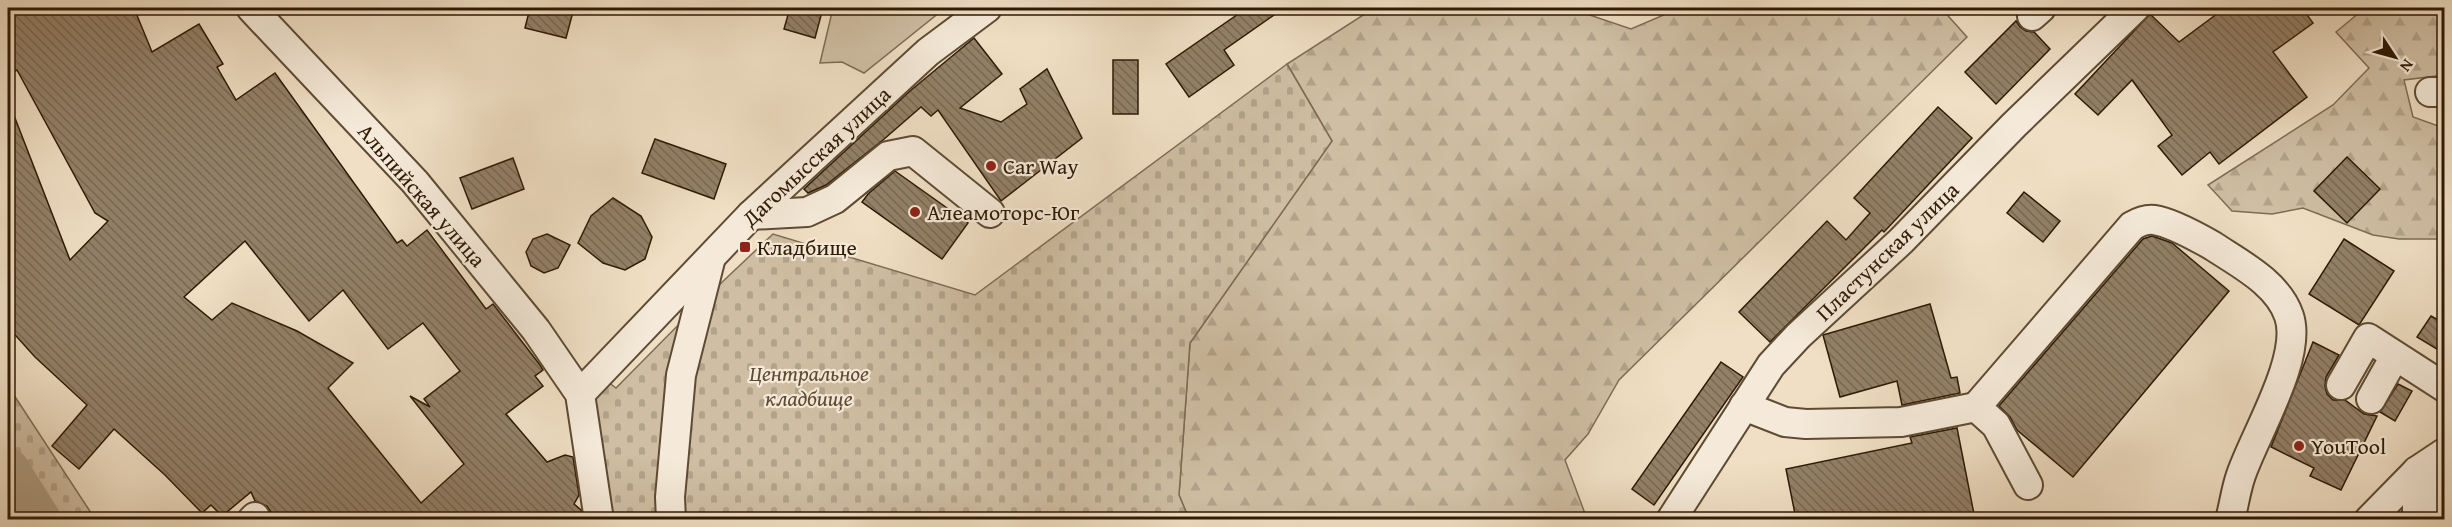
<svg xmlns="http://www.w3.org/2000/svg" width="2452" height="527" font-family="'Gentium Book Plus',serif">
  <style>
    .green { fill: #cfbea3; stroke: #7e6c54; stroke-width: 1.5 }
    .forest { fill: url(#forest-firs); stroke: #7e6c54; stroke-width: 1.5 }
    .cemetery { fill: url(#cemetery-stones); stroke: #7e6c54; stroke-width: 1.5 }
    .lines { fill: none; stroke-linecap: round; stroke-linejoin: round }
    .river { stroke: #ae9c83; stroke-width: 42 }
    .building { fill: url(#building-back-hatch); stroke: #2e1a04; stroke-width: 1.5; fill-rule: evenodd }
    .minor-casing { stroke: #5e4b34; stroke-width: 32 }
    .minor { stroke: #f5ead9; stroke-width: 28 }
    .poi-dot { fill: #8f2418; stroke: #f5ead9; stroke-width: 2 }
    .labels { text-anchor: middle; stroke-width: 4.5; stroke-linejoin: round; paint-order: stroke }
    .street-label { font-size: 22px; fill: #2e1a04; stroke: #f5ead9 }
    .poi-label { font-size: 22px; fill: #2e1a04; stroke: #f5ead9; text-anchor: start }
    .park-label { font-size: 22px; font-style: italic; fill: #5e4b34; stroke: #f5ead9 }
  </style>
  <defs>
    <pattern id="forest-firs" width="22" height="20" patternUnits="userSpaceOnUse" patternTransform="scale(1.5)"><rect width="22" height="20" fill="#cfbea3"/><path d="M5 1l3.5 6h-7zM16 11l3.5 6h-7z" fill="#b2a38b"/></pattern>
    <pattern id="cemetery-stones" width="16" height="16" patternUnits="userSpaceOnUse" patternTransform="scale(1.5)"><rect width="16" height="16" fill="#cfbea3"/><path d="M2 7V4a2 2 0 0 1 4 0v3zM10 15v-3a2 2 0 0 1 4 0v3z" fill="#b2a38b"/></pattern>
    <pattern id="building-back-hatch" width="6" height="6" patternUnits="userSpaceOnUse" patternTransform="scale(1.5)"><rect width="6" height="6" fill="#938068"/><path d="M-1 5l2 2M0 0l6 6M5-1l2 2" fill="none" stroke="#786853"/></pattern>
  </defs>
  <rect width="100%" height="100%" fill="#f0dfc4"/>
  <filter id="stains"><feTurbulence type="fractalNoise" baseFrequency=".00333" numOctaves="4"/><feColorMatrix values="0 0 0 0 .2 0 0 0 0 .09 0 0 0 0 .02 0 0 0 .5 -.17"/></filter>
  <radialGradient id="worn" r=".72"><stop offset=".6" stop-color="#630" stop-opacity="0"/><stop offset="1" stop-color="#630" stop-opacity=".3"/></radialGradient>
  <path class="green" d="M833 8H945L864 73 842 62 820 63Z"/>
  <g class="forest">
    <path d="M1374 8H1569L1631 29 1680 8H1941L1967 37 1619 380 1588 434 1565 460 1587 519H1189L1179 495 1190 343 1332 141 1287 64Z"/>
    <path d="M2365 8H2444V75L2404 80 2413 117 2444 128V243L2438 239H2399L2373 235 2303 208 2272 214 2232 211 2208 185 2333 105 2369 68 2336 32Z"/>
  </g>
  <g class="cemetery">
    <path d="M1287 64 1332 141 1190 343 1179 495 1189 519H601L589 367 616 388 700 303 773 234 975 295Z"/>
    <path d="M8 386 95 519H8Z"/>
  </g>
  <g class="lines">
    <path class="river" d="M8 469 40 520"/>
  </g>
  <g class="building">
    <path d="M8 8H134L152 52 199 24 223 64 217 67 236 100 275 73 397 243 402 240 407 246 427 230 486 309 493 304 540 365 543 370 535 376 543 386 506 414 547 462 565 455 573 457 579 495 574 504 581 510 582 519H271V512L267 506 255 501 251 492 222 516 211 505 202 513 165 475 114 429 79 469 52 446 87 405 35 357 8 327V100L70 260 108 221 95 213 17 70 8 75ZM245 241 309 321 343 290 388 349 423 323 460 371 424 399 430 407 410 396 464 464 421 503 328 388 353 363 297 331 232 303 212 320 184 297Z"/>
    <path d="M530 8H574L566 38 525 28Z"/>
    <path d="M790 8H823L815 38 784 29Z"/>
    <path d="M1247 8H1284L1224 50 1234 65 1189 97 1166 64Z"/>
    <path d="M2225 8H2302L2313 23 2273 52 2307 97 2219 164 2210 152 2182 175 2158 146 2172 135 2132 80 2098 115 2075 94 2150 14 2179 42Z"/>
    <path d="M2016 21 2020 27 2026 31 2034 32 2050 49 1996 104 1965 72Z"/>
    <path d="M974 38 1002 74 960 108 1001 122 1027 104 1020 89 1047 69 1082 138 1001 201 938 110 931 116 921 107 883 140 826 185 808 193 804 189 910 91Z"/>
    <rect x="1113" y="60" width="25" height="54"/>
    <path d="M1938 107 1972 138 1884 232 1882 230 1770 342 1739 312 1827 221 1846 240 1870 213 1854 198Z"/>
    <path d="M655 139 726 164 714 199 642 173Z"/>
    <path d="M2347 157 2380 189 2347 223 2314 191Z"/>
    <path d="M513 158 524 189 472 209 460 178Z"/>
    <path d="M895 171 968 223 942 259 862 202 868 194Z"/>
    <path d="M2024 192 2060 221 2043 242 2007 213Z"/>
    <path d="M613 198 641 216 652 237 645 259 625 270 603 263 578 243 591 216Z"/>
    <path d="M547 234 570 245 558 268 544 273 531 266 526 252 533 239Z"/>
    <path d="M2152 236 2172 243 2229 291 2073 477 2017 430 2010 417 1999 406 2143 239Z"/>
    <path d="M2344 239 2394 271 2359 325 2309 294Z"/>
    <path d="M1930 304 1951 378 1957 377 1960 393 1902 405 1897 381 1840 397 1823 335Z"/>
    <path d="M2431 316 2445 324V354L2417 337Z"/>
    <path d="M2313 342 2339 355 2326 377 2325 386 2327 394 2333 400H2345L2364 414 2377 416 2341 490 2310 476 2314 468 2271 447Z"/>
    <path d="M1721 362 1743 377 1654 505 1632 489Z"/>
    <path d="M2398 384 2412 391 2395 421 2380 412Z"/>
    <path d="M1957 428 1975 519H1796L1786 469 1912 443 1910 437Z"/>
  </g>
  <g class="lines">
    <g class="minor-casing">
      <g id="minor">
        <path d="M251 8 415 182 536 330 580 394 599 520"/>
        <path d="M2032 16 2041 8"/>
        <path d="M2430 92H2444"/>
        <path d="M751 215 807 212 835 199 888 156 913 151 990 213"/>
        <path d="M2341 385 2368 338 2444 387"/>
        <path d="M580 394 751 215 928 52 987 8"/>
        <path d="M2371 399 2395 356"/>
        <path d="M1744 406 1785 422 1806 424 1901 422 1976 407 1996 425 2028 485"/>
        <path d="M1976 407 2132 226C2139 222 2146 219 2154 220 2170 222 2199 238 2213 246 2240 264 2278 283 2289 316 2303 357 2255 434 2241 475 2236 489 2234 505 2230 520"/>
        <path d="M252 520 255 517"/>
        <path d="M671 520 670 497 681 375 710 261"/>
        <path d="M1671 520 1771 365 1798 336 1901 241 2014 125 2135 8"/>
        <path d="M2369 520 2417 471 2444 453"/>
        <path d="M2417 520V471"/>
        <path d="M2441 520 2444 483"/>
      </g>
    </g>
    <use href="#minor" class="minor"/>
  </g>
  <g class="poi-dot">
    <circle cx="991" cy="166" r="6"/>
    <circle cx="915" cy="212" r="6"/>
    <rect x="739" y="241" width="12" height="12" rx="3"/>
    <circle cx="2299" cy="446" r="6"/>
  </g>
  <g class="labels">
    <g class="street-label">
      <text transform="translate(816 156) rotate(-43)" y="8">Дагомысская улица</text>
      <text transform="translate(422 195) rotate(49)" y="8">Альпийская улица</text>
      <text transform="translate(1887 251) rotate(-44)" y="8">Пластунская улица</text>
    </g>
    <g class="poi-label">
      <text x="1003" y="174">Car Way</text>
      <text x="927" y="220">Алеамоторс-Юг</text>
      <text x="757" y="255">Кладбище</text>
      <text x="2311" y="454">YouTool</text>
    </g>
    <g class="park-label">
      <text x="809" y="381">Центральное<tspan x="809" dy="25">кладбище</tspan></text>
    </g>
  </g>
  <rect width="2452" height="527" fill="none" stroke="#f0dfc4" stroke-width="30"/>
  <rect x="9" y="9" width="2434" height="509" fill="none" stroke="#2e1a04" stroke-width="3"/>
  <rect x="15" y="15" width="2422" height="497" fill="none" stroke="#2e1a04" stroke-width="1.5"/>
  <g transform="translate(2395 57) rotate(126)" stroke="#f5ead9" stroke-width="4.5" paint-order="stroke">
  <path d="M0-4.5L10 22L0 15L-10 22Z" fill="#2e1a04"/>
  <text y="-9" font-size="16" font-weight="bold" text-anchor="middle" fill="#2e1a04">N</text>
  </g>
  <rect width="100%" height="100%" filter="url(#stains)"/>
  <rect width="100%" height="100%" fill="url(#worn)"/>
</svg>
